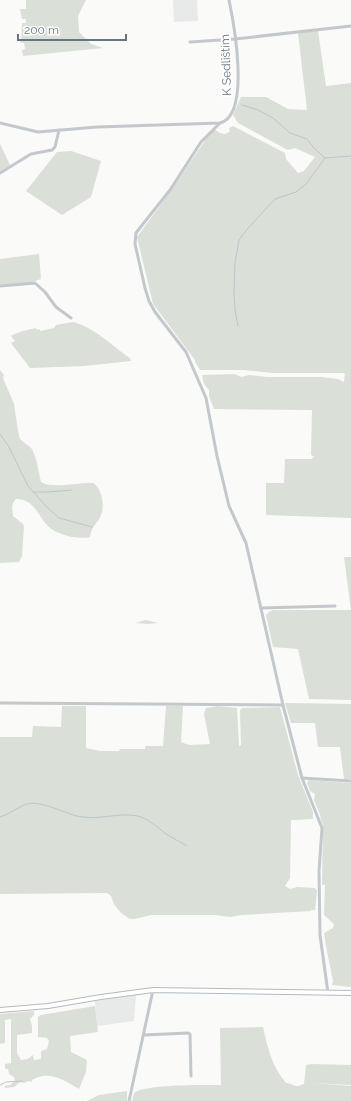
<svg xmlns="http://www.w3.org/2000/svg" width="351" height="1101" font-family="Raleway,sans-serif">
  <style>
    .built { fill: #e8e9e9 }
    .green { fill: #dadfd7 }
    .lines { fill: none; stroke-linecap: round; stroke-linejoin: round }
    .stream { stroke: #bbc7cb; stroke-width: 1 }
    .secondary-casing { stroke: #b3babf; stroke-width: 6 }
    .minor { stroke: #c3c8cc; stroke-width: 3 }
    .secondary { stroke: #fff; stroke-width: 4 }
    .labels { text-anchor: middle; stroke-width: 4; stroke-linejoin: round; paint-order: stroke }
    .street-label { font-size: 12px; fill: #657683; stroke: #fff }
  </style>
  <rect width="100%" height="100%" fill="#fafaf8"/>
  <g class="built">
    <path d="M173 0H197L198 21 174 22Z"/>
    <path d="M136 995 134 1021 97 1026 95 1001Z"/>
  </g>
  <g class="green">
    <path d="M26 0H86L78 16 79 32 91 44 103 48 23 56 22 50 25 49 24 43H21L22 23H26V19H22L20 9H26Z"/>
    <path d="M318 31 326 86 351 83V518L266 515V483H284L285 459H312L313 457H315L311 455 312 410 214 409 209 396V390L204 384 202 375 234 374 242 377 249 375 267 377H321L338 379 344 382 345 373H273L244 370H200L195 362V360L153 304 137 237 170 192 210 133 214 129C220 133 224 137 230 131L229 128 233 126 285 153 286 159 298 173 304 171 315 157 295 148 288 150 238 123 233 115 241 97H266L288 109 307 110 298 33Z"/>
    <path d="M0 144 10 165 0 171Z"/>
    <path d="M71 151 101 161 91 197 62 215 26 191 57 152Z"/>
    <path d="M39 254 41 279 32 282 0 285V259Z"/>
    <path d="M73 322C94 327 112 346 130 358L131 361 84 366 30 368 11 343 15 341 11 336 12 335 23 331 36 328 37 330 40 329V331L54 328 56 325Z"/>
    <path d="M0 370 4 375 3 378 14 404 18 431 20 439 32 449 36 459 41 482C50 489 81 482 93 483 102 488 105 506 101 515 98 524 92 524 90 537 78 540 55 535 46 524 37 513 33 499 16 499 11 504 12 509 13 516L23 524 24 527 22 556 19 562 0 563Z"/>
    <path d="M344 557H351V700L309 699 298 649 273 647 266 615 270 611 273 610H351Z"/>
    <path d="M146 620 158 623 148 624 135 623Z"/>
    <path d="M285 703 351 704V779H344L340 747H318L315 723H291Z"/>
    <path d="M62 706H86V748L100 751H119L120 749H145V746H163L166 706H183L181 742 189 745 210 744 204 714 206 708 218 706 237 708 239 746 241 745 240 710 242 708 280 707 298 775 313 812V819L291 820 290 878 285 886 290 889 297 887 315 888 317 891 315 910H311V911L241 915 230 917 214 915H151L135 919H130L121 913 114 904 111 896 107 893 0 894V737H32L33 726 61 727Z"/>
    <path d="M309 780 351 783V987L332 985 333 981C330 965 326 949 324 933L333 928 334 924 324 915 325 885H322L323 825 320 817H321L314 800 315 794 310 791 307 783Z"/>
    <path d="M95 1006 98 1032 70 1036 71 1052 87 1060 86 1072 79 1089C63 1080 50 1070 32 1080V1082L29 1081 24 1083 20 1082 14 1087 5 1088V1086L10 1085 15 1081 14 1077 9 1074 8 1069H5V1064L11 1063V1019L5 1020V1043L0 1044V1014L34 1011V1015L30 1019 32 1026V1033L17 1035V1053L21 1060 28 1059 33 1055 34 1060 41 1059V1051L47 1049 49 1041 47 1038 38 1037V1017L41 1015Z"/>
    <path d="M263 1027C267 1046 272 1067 286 1083 291 1083 295 1087 299 1086 301 1085 302 1084 304 1084L306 1065 311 1064 351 1065V1085L311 1083 351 1086V1101H132L134 1093C144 1084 205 1085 221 1085L220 1028Z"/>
    <path d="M127 1091V1101H87L99 1095Z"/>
  </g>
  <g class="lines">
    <g class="stream">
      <path d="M242 105 258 110 273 118 290 133 307 139 314 148 325 158"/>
      <path d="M238 326 235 310 234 293 235 263 239 240 249 227 275 199 296 192 306 184 325 158 351 156"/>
      <path d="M0 434 9 447 28 486 47 507 59 518 92 527"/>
      <path d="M33 492H48L72 490"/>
      <path d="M0 817C10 814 18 807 27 804 39 800 65 813 77 816 98 821 117 812 138 816 149 819 157 827 166 834 173 838 180 842 187 846"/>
      <path d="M0 1085 6 1082 22 1081"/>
    </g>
    <g class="secondary-casing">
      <path id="secondary" d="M0 1010 48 1006 101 997 153 990 351 993"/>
    </g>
    <g class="minor">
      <path d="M190 42 235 39 351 26"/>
      <path d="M0 123 38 132 97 127 220 123C251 115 234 24 229 0"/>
      <path d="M220 123 201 142 170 190 143 224 136 233 135 244 145 288 149 301 155 312 186 352 206 398 217 456 229 506 246 543 283 705 302 778 322 828 319 871 320 935 328 993"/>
      <path d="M0 173 31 154 52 150 55 147 59 130"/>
      <path d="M0 286 35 283 45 292 56 307 71 318"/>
      <path d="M261 608 335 606"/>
      <path d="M0 703 283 705"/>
      <path d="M302 778 351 781"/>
      <path d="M144 1035 188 1033 190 1034 191 1076"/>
      <path d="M129 1101 153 990"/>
    </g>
    <use href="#secondary" class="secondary"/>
  </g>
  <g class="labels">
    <g class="street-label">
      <text transform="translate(226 65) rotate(-92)" y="4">K Sedlištím</text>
    </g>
  </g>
  <path d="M18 34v6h108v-6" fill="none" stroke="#657683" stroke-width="2"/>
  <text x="24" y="34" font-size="12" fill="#657683" stroke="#ffffff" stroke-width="3" paint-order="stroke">200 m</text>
</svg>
